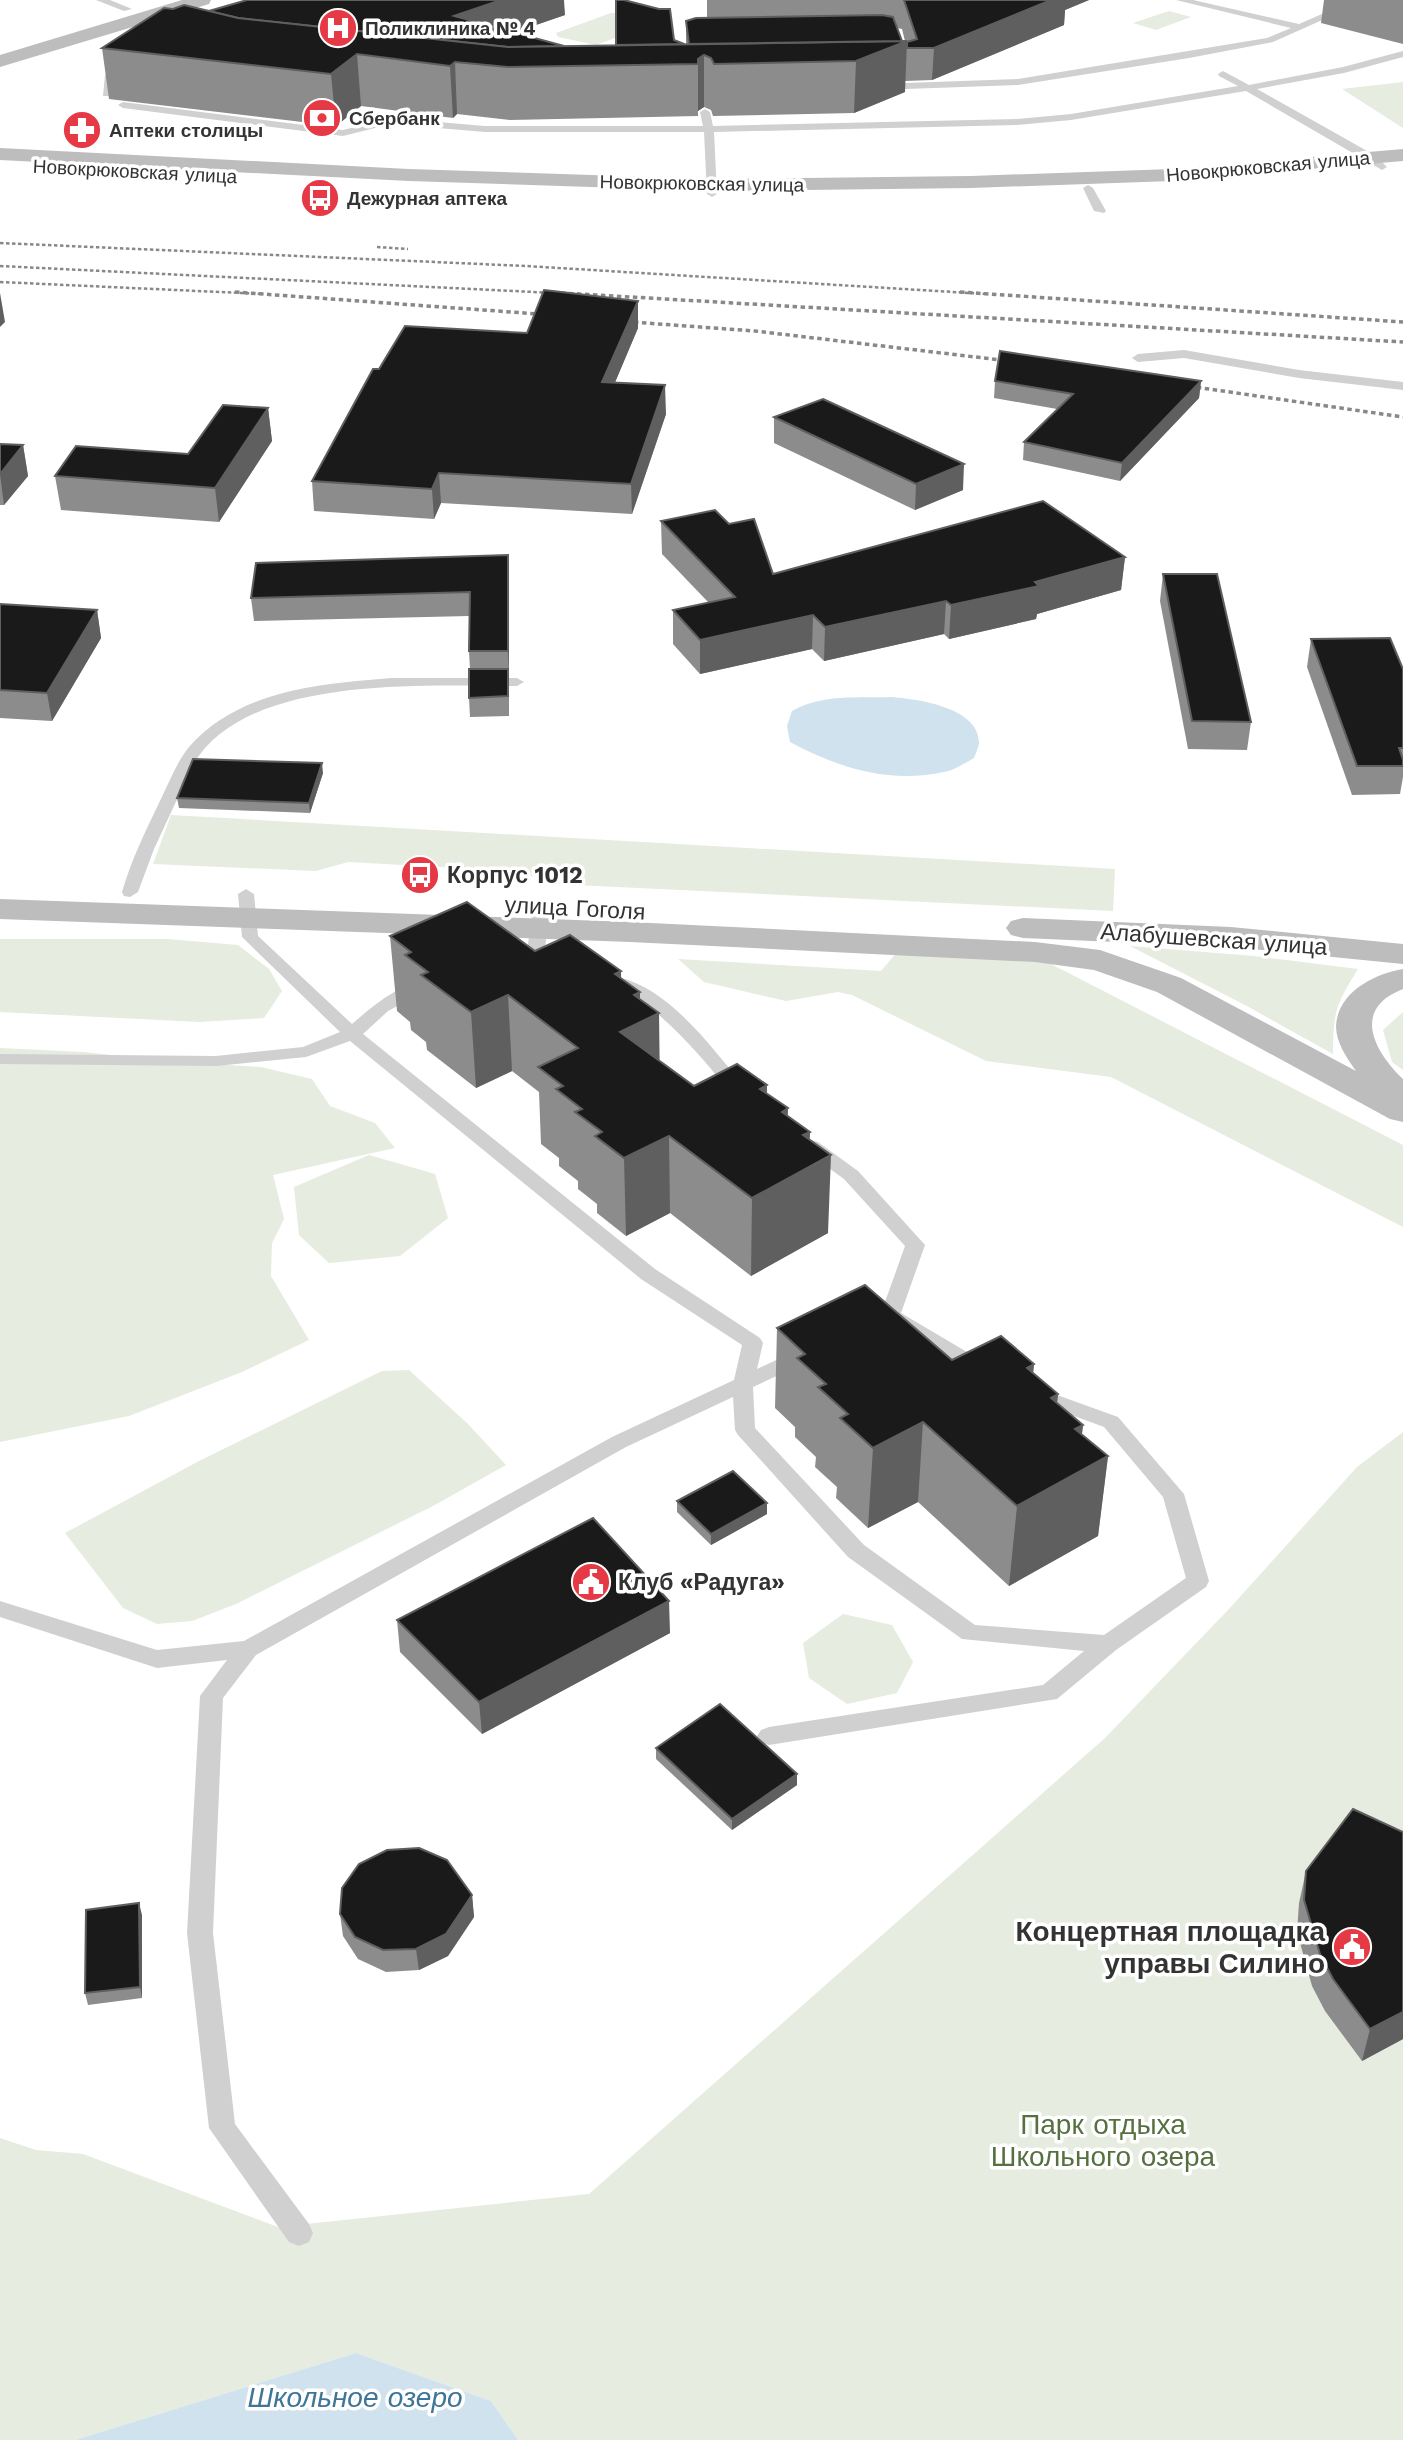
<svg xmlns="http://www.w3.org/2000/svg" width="1403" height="2440" font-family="'Work Sans',sans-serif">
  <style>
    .green { fill: #e6ecdf }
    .water { fill: #cfe2ee }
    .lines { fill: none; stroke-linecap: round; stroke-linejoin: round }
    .lane { fill: #d0d0d0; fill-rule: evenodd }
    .secondary { fill: #bdbdbd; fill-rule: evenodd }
    .rail-far1 { stroke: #888; stroke-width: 2.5; stroke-dasharray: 3.5 2.5; stroke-linecap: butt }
    .rail { stroke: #888; stroke-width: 3.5; stroke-dasharray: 4.5 3.5; stroke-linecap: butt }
    .wall { fill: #8c8c8c; fill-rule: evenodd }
    .shaded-wall { fill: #5f5f5f }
    .building { fill: #1a1a1a; stroke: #5f5f5f; stroke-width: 2 }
    .labels { text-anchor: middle; stroke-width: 7; stroke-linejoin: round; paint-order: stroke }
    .far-poi-label { font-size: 19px; font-weight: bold; fill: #333; stroke: #fff; text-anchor: start }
    .far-street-label { font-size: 19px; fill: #333; stroke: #fff }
    .poi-label { font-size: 23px; font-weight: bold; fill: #333; stroke: #fff; text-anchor: start }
    .street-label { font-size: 23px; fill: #333; stroke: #fff }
    .near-poi-label { font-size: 28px; font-weight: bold; fill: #333; stroke: #fff; text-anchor: end }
    .near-park-label { font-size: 28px; fill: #56703f; stroke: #fff }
    .near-water-label { font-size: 28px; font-style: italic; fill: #3f7597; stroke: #fff }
  </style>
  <rect width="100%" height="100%" fill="#fff"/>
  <g class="green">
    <path d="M1169 11 1191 17 1156 30 1133 23Z"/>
    <path d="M611 13H623L653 24 596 45 558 37 556 33Z"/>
    <path d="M1403 82V128L1342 89Z"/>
    <path d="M171 815 1115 869 1113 911 555 884 517 871 348 862 316 871 153 864Z"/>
    <path d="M0 939H167L238 945 269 969 282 991 264 1018 200 1022 0 1012Z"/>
    <path d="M1130 946 1254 956 1358 969C1336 1004 1333 1013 1333 1054L1245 1005Z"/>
    <path d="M898 951 996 953 1049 963 1403 1145V1227L1111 1077 986 1061 852 995 838 992 786 1001 704 982 678 959 881 971Z"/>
    <path d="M1403 1012V1070L1392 1062 1383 1030Z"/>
    <path d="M0 1048 84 1052 176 1062 261 1067 312 1079 330 1106 375 1123 395 1148 273 1175 284 1219 272 1243 271 1276 309 1340 242 1372 129 1416 0 1442Z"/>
    <path d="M369 1155 435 1174 448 1218 400 1256 329 1263 299 1235 294 1187Z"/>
    <path d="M409 1370 468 1424 506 1465 433 1506 236 1604 192 1621 157 1624 123 1608 65 1533 199 1461 382 1371Z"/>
    <path d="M1403 1432V2440H518L491 2401 356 2353 75 2440H0V2138L36 2150 83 2154 278 2227 589 2194 1105 1738 1229 1609 1357 1467Z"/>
    <path d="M843 1614 892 1625 913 1662 897 1693 847 1704 809 1678 803 1643Z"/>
  </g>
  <g class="water">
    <path d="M891 697C917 699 978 707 979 742 979 746 976 753 974 758 965 763 955 770 944 772 890 784 838 768 790 742L787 726 792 711C822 694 857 698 891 697Z"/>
    <path d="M356 2353 491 2401 518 2440H75Z"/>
  </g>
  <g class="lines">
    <g class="lane">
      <path d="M96 0H110L132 9 124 11Z"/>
      <path d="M1176 0H1193L1299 24 1354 0H1367L1273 42 1189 58 1018 85 878 90 873 87 878 84 1018 79 1267 38 1291 28Z"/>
      <path d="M1403 51V57L1344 73 1257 89 1376 156 1387 167 1382 170 1246 91 1071 120 1017 125 714 132 717 194 712 197 707 194 704 132H485L391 124 343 136 123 108 118 105 123 102 343 130 391 118 485 126H703L700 112 705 109 710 112 713 126 1017 119 1071 114 1238 86 1219 76 1218 74 1223 71 1249 85 1343 67Z"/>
      <path d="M117 67 125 69 115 76 111 96H103L105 75Z"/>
      <path d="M1088 185 1093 188 1106 211 1104 213 1094 211 1083 188Z"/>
      <path d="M1184 350 1299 370 1403 382V390L1299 378 1184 358 1138 362 1132 358 1138 354Z"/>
      <path d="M391 678H517L524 682 517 686C426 686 245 674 193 765L154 849 138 892 130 897 124 896 122 892C131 861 145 832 159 803 168 785 176 763 189 747 239 690 320 684 391 678Z"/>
      <path d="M246 889 254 894 258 936 352 1024C367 1011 403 979 424 984L427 988 424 992 388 1011 363 1034 655 1269 760 1338 763 1343 757 1369 793 1352H807L810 1357 807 1362 753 1387 755 1428 864 1545 975 1625 1104 1635 1186 1578 1163 1497 1104 1427 1028 1399 1025 1394 1028 1389 1035 1387 1118 1417 1184 1494 1209 1581 1206 1587 1116 1650 1057 1699 769 1745 761 1742 757 1736 761 1730 769 1727 1043 1685 1084 1651 962 1639 848 1557 738 1435 735 1430 733 1397 626 1447 256 1655 223 1698 213 1933 235 2124 309 2224 313 2233 309 2242 299 2246 289 2242 209 2128 187 1933 200 1696 227 1660 157 1668 0 1617V1601L157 1650 244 1641 612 1437 734 1380 742 1345 641 1279 350 1041 306 1057 216 1066 0 1064V1054L216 1056 303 1047 340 1032 242 937 238 894Z"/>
      <path d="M541 901 549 906 545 950 565 961 562 965H550L527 952 533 906Z"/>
      <path d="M618 977C672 990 711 1048 746 1088L749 1092 746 1096H734C710 1068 687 1039 659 1015 647 1005 616 990 609 982Z"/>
      <path d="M811 1140 818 1142 858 1171 925 1245 901 1313 989 1365 992 1370 989 1375H975L883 1321 880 1316 905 1246 844 1179 804 1150 802 1146Z"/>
    </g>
    <g class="secondary">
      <path d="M182 0H211L209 4 0 67V55Z"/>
      <path d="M0 148 409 169 713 179 971 176 1172 169 1403 149V161L1172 181 971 188 713 191 409 181 0 160Z"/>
      <path d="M0 899 630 922 1035 942 1100 950 1181 978 1356 1071C1347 1058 1336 1043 1336 1026 1338 992 1374 974 1403 969V989C1351 1009 1374 1051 1403 1079V1122L1390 1119 1157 992 1094 970 1035 962 630 942 0 919Z"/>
      <path d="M1023 918 1231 927 1403 944V964L1231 947 1023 938 1011 935 1006 928 1011 921Z"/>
    </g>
    <g class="rail-far1">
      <path d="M0 243 526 266 986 294"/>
      <path d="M377 247 408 249"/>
      <path d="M0 266 575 294"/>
      <path d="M0 282 264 294"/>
    </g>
    <g class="rail">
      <path d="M235 292 552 315"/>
      <path d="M545 292 1403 342"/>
      <path d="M960 292 1403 322"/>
      <path d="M618 321 755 331 1018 362"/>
      <path d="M1181 385 1403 417"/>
    </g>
  </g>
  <g class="wall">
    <path d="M707 0H1089L1065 10 1064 25 932 80 905 81V92L854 113 713 116 711 110 704 107 698 111V116L510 120 457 114 453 118 361 106 336 126 109 99 102 48 209 11 565 15 514 32 564 46 616 45 674 40 686 44V21L707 17ZM897 28 902 29 905 41H902Z"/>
    <path d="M1324 0H1403V44L1321 23Z"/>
    <path d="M638 301V328L615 382 666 414 632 514 441 503 434 519 314 511 312 481 379 369 527 333Z"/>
    <path d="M995 381H1201L1199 398 1120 481 1023 460 1024 442 1057 409 994 398Z"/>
    <path d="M268 408 272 441 219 522 61 510 55 476 188 454Z"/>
    <path d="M774 417 963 490 915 510 774 443Z"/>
    <path d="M0 444 23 445 28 476 4 505H0Z"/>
    <path d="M661 521 773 574 1125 557 1121 590 1037 614 1036 619 949 639 944 634 824 661 812 649 700 674 673 644V610L709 603 662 554Z"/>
    <path d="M508 555 509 578V716L470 717 469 698 470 669 469 651V616L254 621 251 598Z"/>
    <path d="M1163 574 1251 722 1247 750 1188 749 1160 601Z"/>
    <path d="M0 604 97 610 101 638 52 721 0 718Z"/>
    <path d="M1311 639 1403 669V777L1400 794 1352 795 1307 667Z"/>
    <path d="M323 773 310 813 179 808 177 798Z"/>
    <path d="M390 936 535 951 621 978 640 999 659 1060 694 1086 767 1085V1093L788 1116 810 1132 809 1139 828 1233 751 1276 670 1213 626 1236 597 1213V1204L578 1189V1181L559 1166V1158L541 1144 539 1092 512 1071 476 1088 427 1050 426 1042 411 1030 410 1022 397 1011Z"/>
    <path d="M777 1328 952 1360 1034 1364 1033 1373 1058 1394 1057 1403 1083 1425 1082 1434 1108 1456 1098 1536 1009 1586 918 1502 868 1528 836 1498 837 1487 815 1467 816 1457 795 1437V1427L775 1408Z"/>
    <path d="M677 1501 767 1514 711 1545 677 1512Z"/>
    <path d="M397 1620 670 1633 482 1734 400 1652Z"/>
    <path d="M656 1748 797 1785 732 1830 656 1759Z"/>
    <path d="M1306 1871 1403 2039 1362 2061 1325 2011 1312 1986 1297 1932 1299 1903Z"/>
    <path d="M472 1895 474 1917 448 1956 419 1970 386 1972 358 1959 343 1936 340 1914Z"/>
    <path d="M142 1915V1998L88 2005 85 1993Z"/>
  </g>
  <g class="shaded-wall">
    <path d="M501 0H564L565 15 476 46 454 16Z"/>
    <path d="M1044 0H1089L1065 10 1064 25 932 80 934 48Z"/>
    <path d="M907 41 905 92 854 113 856 61Z"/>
    <path d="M357 54 361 106 336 126 331 74Z"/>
    <path d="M704 55V107L698 111V59Z"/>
    <path d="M455 62 457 114 453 118 450 66Z"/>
    <path d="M0 293 5 322 0 327Z"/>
    <path d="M638 301V328L603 411 602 382Z"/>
    <path d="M1201 381 1199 398 1120 481 1122 463Z"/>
    <path d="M665 385 666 414 632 514 631 484Z"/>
    <path d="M268 408 272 441 219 522 215 488Z"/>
    <path d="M23 445 28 476 4 505 0 474Z"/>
    <path d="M964 464 963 490 915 510 916 484Z"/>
    <path d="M439 473 441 503 434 519 432 489Z"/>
    <path d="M508 555 509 578V675L508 651Z"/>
    <path d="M1125 557 1121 590 1037 614 1036 619 949 639 951 605Z"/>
    <path d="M946 601 944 634 824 661 825 627Z"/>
    <path d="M97 610 101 638 52 721 47 693Z"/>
    <path d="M813 615 812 649 700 674V640Z"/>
    <path d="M322 763 323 773 310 813 309 803Z"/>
    <path d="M621 971 622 1031 634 995 640 992V1022L659 1013 660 1089 617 1050 615 974Z"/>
    <path d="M508 995 512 1071 476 1088 471 1012Z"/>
    <path d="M767 1085 765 1162 760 1089Z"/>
    <path d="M788 1108 786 1180 803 1135 810 1132 809 1168 831 1155 828 1233 751 1276 752 1198 782 1112Z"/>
    <path d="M669 1136 670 1213 626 1236 624 1158Z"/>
    <path d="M1034 1364 1026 1444 1027 1368Z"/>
    <path d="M1058 1394 1049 1474 1051 1398Z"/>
    <path d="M923 1422 918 1502 868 1528 873 1448Z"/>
    <path d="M1083 1425 1077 1473 1108 1456 1098 1536 1009 1586 1017 1506 1075 1429Z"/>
    <path d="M767 1503V1514L711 1545V1534Z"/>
    <path d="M669 1601 670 1633 482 1734 479 1702Z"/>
    <path d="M797 1774V1785L732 1830V1819Z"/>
    <path d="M472 1895 474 1917 448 1956 419 1970 416 1949Z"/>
    <path d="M139 1903 142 1915V1998L140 1987Z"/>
    <path d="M1403 2012V2039L1362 2061 1370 2029Z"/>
  </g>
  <g class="building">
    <path d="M247 0H501L454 16 564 46 508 47 238 18 209 11Z"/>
    <path d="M616 0H624L659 9H670L674 40 684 44 616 45Z"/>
    <path d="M904 0H1051L934 48H907V42L917 39Z"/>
    <path d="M184 5 238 18 508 47 907 41 856 61 714 64 711 58 704 55 698 59V64L508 67 455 62 450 66 357 54 331 74 102 48 164 8 173 9Z"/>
    <path d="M882 15 893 17 902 41 689 44 686 21 696 18Z"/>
    <path d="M544 290 638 301 602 382 665 385 631 484 439 473 432 489 312 481 373 369H379L405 326 527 333Z"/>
    <path d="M1000 351 1201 381 1122 463 1024 442 1073 394 995 381Z"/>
    <path d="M823 399 964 464 916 484 774 417Z"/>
    <path d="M223 405 268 408 215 488 55 476 76 446 188 454Z"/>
    <path d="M0 444 23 445 0 474Z"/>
    <path d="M1043 501 1125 557 1035 582 1039 586 951 605 946 601 825 627 813 615 700 640 673 610 735 597 661 521 715 510 729 524 754 519 773 574Z"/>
    <path d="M508 555V651H469L470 592 251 598 256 563Z"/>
    <path d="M1163 574H1217L1251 722 1192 721Z"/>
    <path d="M0 604 97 610 47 693 0 690Z"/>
    <path d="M1390 638 1403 669V748H1399L1403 760V766H1357L1311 639Z"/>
    <path d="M469 669H508V696L469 698Z"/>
    <path d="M193 759 322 763 309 803 177 798Z"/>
    <path d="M467 902 535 951 570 935 621 971 615 974 640 992 634 995 659 1013 620 1032 694 1086 737 1064 767 1085 760 1089 788 1108 782 1112 810 1132 803 1135 831 1155 752 1198 669 1136 624 1158 595 1136 602 1132 575 1112 582 1109 556 1089 563 1086 538 1067 578 1048 508 995 471 1012 421 975 428 972 405 955 411 952 390 936Z"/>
    <path d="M865 1285 952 1360 1001 1336 1034 1364 1027 1368 1058 1394 1051 1398 1083 1425 1075 1429 1108 1456 1017 1506 923 1422 873 1448 840 1418 848 1414 818 1387 826 1384 797 1358 805 1354 777 1328Z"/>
    <path d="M733 1471 767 1503 711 1534 677 1501Z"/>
    <path d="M593 1518 669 1601 479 1702 397 1620Z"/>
    <path d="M720 1704 797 1774 732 1819 656 1748Z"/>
    <path d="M1353 1809 1403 1832V2012L1370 2029 1333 1979 1320 1954 1304 1900 1306 1871Z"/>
    <path d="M419 1848 447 1860 472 1895 446 1934 416 1949 383 1950 355 1937 340 1914 342 1888 359 1864 387 1850Z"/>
    <path d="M139 1903 140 1987 85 1993 86 1910Z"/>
  </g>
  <defs>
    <g id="hospital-disc" transform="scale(2.0125)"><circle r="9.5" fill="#e63946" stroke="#fff"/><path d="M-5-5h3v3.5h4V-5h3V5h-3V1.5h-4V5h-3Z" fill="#fff"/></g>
    <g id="bank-disc" transform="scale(2.0125)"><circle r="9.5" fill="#e63946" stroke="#fff"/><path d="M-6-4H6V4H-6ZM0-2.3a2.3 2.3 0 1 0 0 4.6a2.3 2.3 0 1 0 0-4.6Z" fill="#fff"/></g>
    <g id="pharmacy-disc" transform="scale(2.0125)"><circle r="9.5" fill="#e63946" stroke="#fff"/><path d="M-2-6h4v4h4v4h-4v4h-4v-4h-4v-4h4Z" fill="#fff"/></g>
    <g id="bus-disc" transform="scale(2.0125)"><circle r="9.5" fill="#e63946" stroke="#fff"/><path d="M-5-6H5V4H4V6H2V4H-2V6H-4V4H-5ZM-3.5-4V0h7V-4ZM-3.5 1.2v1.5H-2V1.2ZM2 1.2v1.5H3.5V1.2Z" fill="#fff"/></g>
    <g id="civic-disc" transform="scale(2.0125)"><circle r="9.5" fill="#e63946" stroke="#fff"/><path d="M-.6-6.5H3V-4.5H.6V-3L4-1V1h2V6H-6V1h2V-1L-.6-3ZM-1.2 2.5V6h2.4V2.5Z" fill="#fff"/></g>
  </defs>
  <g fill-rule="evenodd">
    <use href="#hospital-disc" x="338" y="28"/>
    <use href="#bank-disc" x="322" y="118"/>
    <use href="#pharmacy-disc" x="82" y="130"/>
    <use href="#bus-disc" x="320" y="198"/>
    <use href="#bus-disc" x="420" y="875"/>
    <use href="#civic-disc" x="591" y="1582"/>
    <use href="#civic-disc" x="1352" y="1947"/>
  </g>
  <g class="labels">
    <g class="far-poi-label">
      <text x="365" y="35">Поликлиника № 4</text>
      <text x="349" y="125">Сбербанк</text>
      <text x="109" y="137">Аптеки столицы</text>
      <text x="347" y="205">Дежурная аптека</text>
    </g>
    <g class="far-street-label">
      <text transform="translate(1268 166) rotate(-5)" y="7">Новокрюковская улица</text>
      <text transform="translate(135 171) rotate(3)" y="7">Новокрюковская улица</text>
      <text transform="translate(702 183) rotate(1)" y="7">Новокрюковская улица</text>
    </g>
    <g class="poi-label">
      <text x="447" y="883">Корпус 1012</text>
      <text x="618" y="1590">Клуб «Радуга»</text>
    </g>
    <g class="street-label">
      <text transform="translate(575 908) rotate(3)" y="8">улица Гоголя</text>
      <text transform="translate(1214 939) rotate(4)" y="8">Алабушевская улица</text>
    </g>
    <g class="near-poi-label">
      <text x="1325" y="1941">Концертная площадка<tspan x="1325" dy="32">управы Силино</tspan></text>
    </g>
    <g class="near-park-label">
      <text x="1103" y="2134">Парк отдыха<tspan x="1103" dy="32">Школьного озера</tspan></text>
    </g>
    <g class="near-water-label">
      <text x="355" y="2407">Школьное озеро</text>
    </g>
  </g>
</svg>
